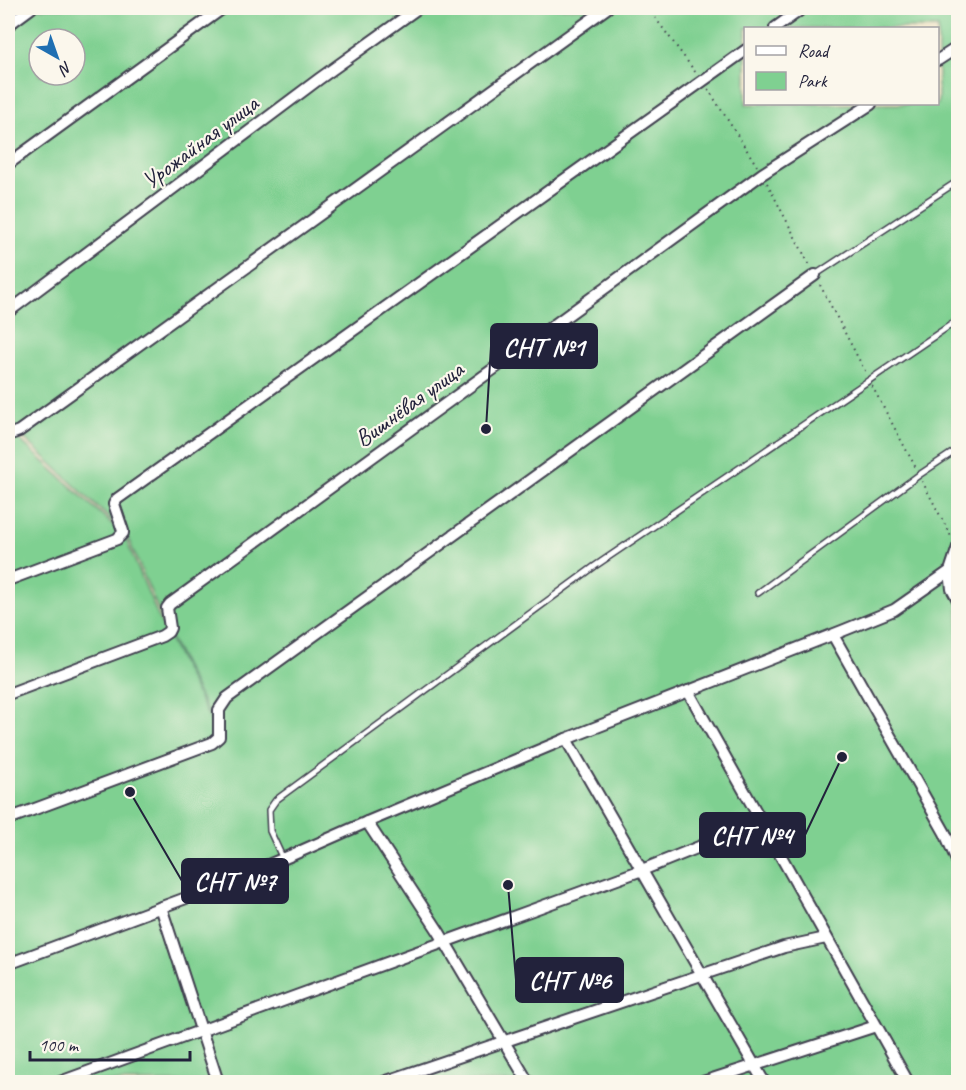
<svg xmlns="http://www.w3.org/2000/svg" width="966" height="1090" font-family="Caveat,sans-serif">
  <style>
    .green { fill: #7fd091; stroke: #507966; stroke-width: 1.5; fill-rule: evenodd }
    .lines { fill: none; stroke-linecap: round; stroke-linejoin: round }
    .service-casing { stroke: #413f4f; stroke-width: 8 }
    .minor-casing { stroke: #413f4f; stroke-width: 14 }
    .path { stroke: #413f4f; stroke-width: 2; stroke-dasharray: 1.5 4.5; stroke-linecap: butt }
    .service { stroke: #fff; stroke-width: 5 }
    .minor { stroke: #fff; stroke-width: 10 }
    .labels { text-anchor: middle; stroke-width: 4.5; stroke-linejoin: round; paint-order: stroke }
    .street-label { font-size: 24px; fill: #22223b; stroke: #fbf7ec }
    .leader { fill: none; stroke: #22223b; stroke-width: 2 }
    .callout-dot { fill: #22223b; stroke: #fbf7ec; stroke-width: 2 }
    .callout { fill: #22223b; stroke: #22223b; stroke-width: 2 }
    .callout-label { font-size: 26px; text-anchor: middle; font-weight: bold; fill: #fff }
  </style>
  <rect width="100%" height="100%" fill="#fbf7ec"/>
  <filter id="ink" filterUnits="userSpaceOnUse"><feTurbulence type="fractalNoise" baseFrequency=".0167" numOctaves="2"/><feDisplacementMap in="SourceGraphic" scale="12" xChannelSelector="R" yChannelSelector="G"/><feConvolveMatrix kernelMatrix="1 2 1 2 8 2 1 2 1" color-interpolation-filters="sRGB"/></filter>
  <filter id="wash" filterUnits="userSpaceOnUse"><feTurbulence type="fractalNoise" baseFrequency=".008" numOctaves="4" result="noise"/><feDisplacementMap in="SourceGraphic" scale="24" xChannelSelector="R" yChannelSelector="G"/><feGaussianBlur stdDeviation="1.35" result="paint"/><feColorMatrix in="noise" values="0 0 0 0 0 0 0 0 0 0 0 0 0 0 0 0 0 1.4 0 .05"/><feComposite in="paint" operator="in"/></filter>
  <g filter="url(#wash)">
    <rect width="100%" height="100%" fill="#eee2c2"/>
    <path class="green" d="M8 8H958V1082H8V429L124 535 160 621 216 731 220 737 169 635 126 534 8 423ZM746 28H938V104H746ZM39 39H75V75H39Z"/>
  </g>
  <g filter="url(#ink)">
    <g class="lines">
      <g class="service-casing">
        <g id="service">
          <path d="M815 275 958 181"/>
          <path d="M758 593 919 475 958 449"/>
          <path d="M283 859 270 831 269 810 276 800 595 566 958 320"/>
        </g>
      </g>
      <g class="minor-casing">
        <g id="minor">
          <path d="M8 25 31 8"/>
          <path d="M775 28 803 8"/>
          <path d="M938 60 958 47"/>
          <path d="M8 164 223 8"/>
          <path d="M8 312 319 79 418 8"/>
          <path d="M8 435 19 431 607 8"/>
          <path d="M950 571 952 589 958 600"/>
          <path d="M8 580 117 539 123 533V531L114 504 117 499 746 50"/>
          <path d="M833 635 945 833 958 863"/>
          <path d="M688 691 908 1082"/>
          <path d="M8 694 162 636 168 632 170 628 167 608 170 604 762 174 871 104"/>
          <path d="M566 739 764 1082"/>
          <path d="M8 819 212 743 219 737V710L227 698 815 275"/>
          <path d="M367 822 439 932 528 1082"/>
          <path d="M161 907 218 1082"/>
          <path d="M8 964 213 888 292 855 367 822 566 739 842 631 894 610 950 571 958 547"/>
          <path d="M60 1082 642 870 761 822"/>
          <path d="M384 1082 784 947 826 938"/>
          <path d="M703 1082 876 1026"/>
        </g>
      </g>
      <g class="path">
        <path d="M648 8 696 73"/>
        <path d="M708 89 757 166"/>
        <path d="M767 183 810 266"/>
        <path d="M820 285 866 373"/>
        <path d="M872 386 916 468"/>
        <path d="M922 481 952 538"/>
      </g>
      <use href="#service" class="service"/>
      <use href="#minor" class="minor"/>
    </g>
  </g>
  <g class="labels">
    <g class="street-label">
      <text transform="translate(200 142) rotate(-37)" y="8">Урожайная улица</text>
      <text transform="translate(409 404) rotate(-36)" y="8">Вишнёвая улица</text>
    </g>
  </g>
  <path class="leader" d="M486 429L491 346M842 757L805 835M130 792L182 881M508 885L516 980"/>
  <g class="callout-dot">
    <circle cx="486" cy="429" r="6"/>
    <circle cx="842" cy="757" r="6"/>
    <circle cx="130" cy="792" r="6"/>
    <circle cx="508" cy="885" r="6"/>
  </g>
  <g class="callout">
    <rect x="491" y="324" width="106" height="44" rx="6"/>
    <rect x="700" y="813" width="105" height="44" rx="6"/>
    <rect x="182" y="859" width="106" height="44" rx="6"/>
    <rect x="516" y="958" width="107" height="44" rx="6"/>
  </g>
  <g class="callout-label">
    <text x="544" y="356">СНТ №1</text>
    <text x="752" y="844">СНТ №4</text>
    <text x="235" y="890">СНТ №7</text>
    <text x="570" y="989">СНТ №6</text>
  </g>
  <rect width="966" height="1090" fill="none" stroke="#fbf7ec" stroke-width="30"/>
  <rect x="744" y="27" width="195" height="78" fill="#fbf7ec" stroke="#a4a2a5" stroke-width="1.5"/>
  <rect x="756" y="46" width="30" height="9" fill="#ffffff" stroke="#a4a2a5" stroke-width="1.5"/>
  <text x="798" y="57" font-size="18" fill="#22223b">Road</text>
  <rect x="756" y="72" width="30" height="18" fill="#7fd091" stroke="#a4a2a5" stroke-width="1.5"/>
  <text x="798" y="87" font-size="18" fill="#22223b">Park</text>
  <g transform="translate(57 57) rotate(140)"><circle r="28" fill="#fbf7ec" stroke="#a4a2a5" stroke-width="1.5"/>
  <path d="M0-4.5L10 22L0 15L-10 22Z" fill="#1f6fb2"/>
  <text y="-9" font-size="16" font-weight="bold" text-anchor="middle" fill="#22223b">N</text>
  </g>
  <path d="M30 1051v9h160v-9" fill="none" stroke="#22223b" stroke-width="3"/>
  <text x="39" y="1051" font-size="18" fill="#22223b" stroke="#fbf7ec" stroke-width="4.5" paint-order="stroke">100 m</text>
</svg>
